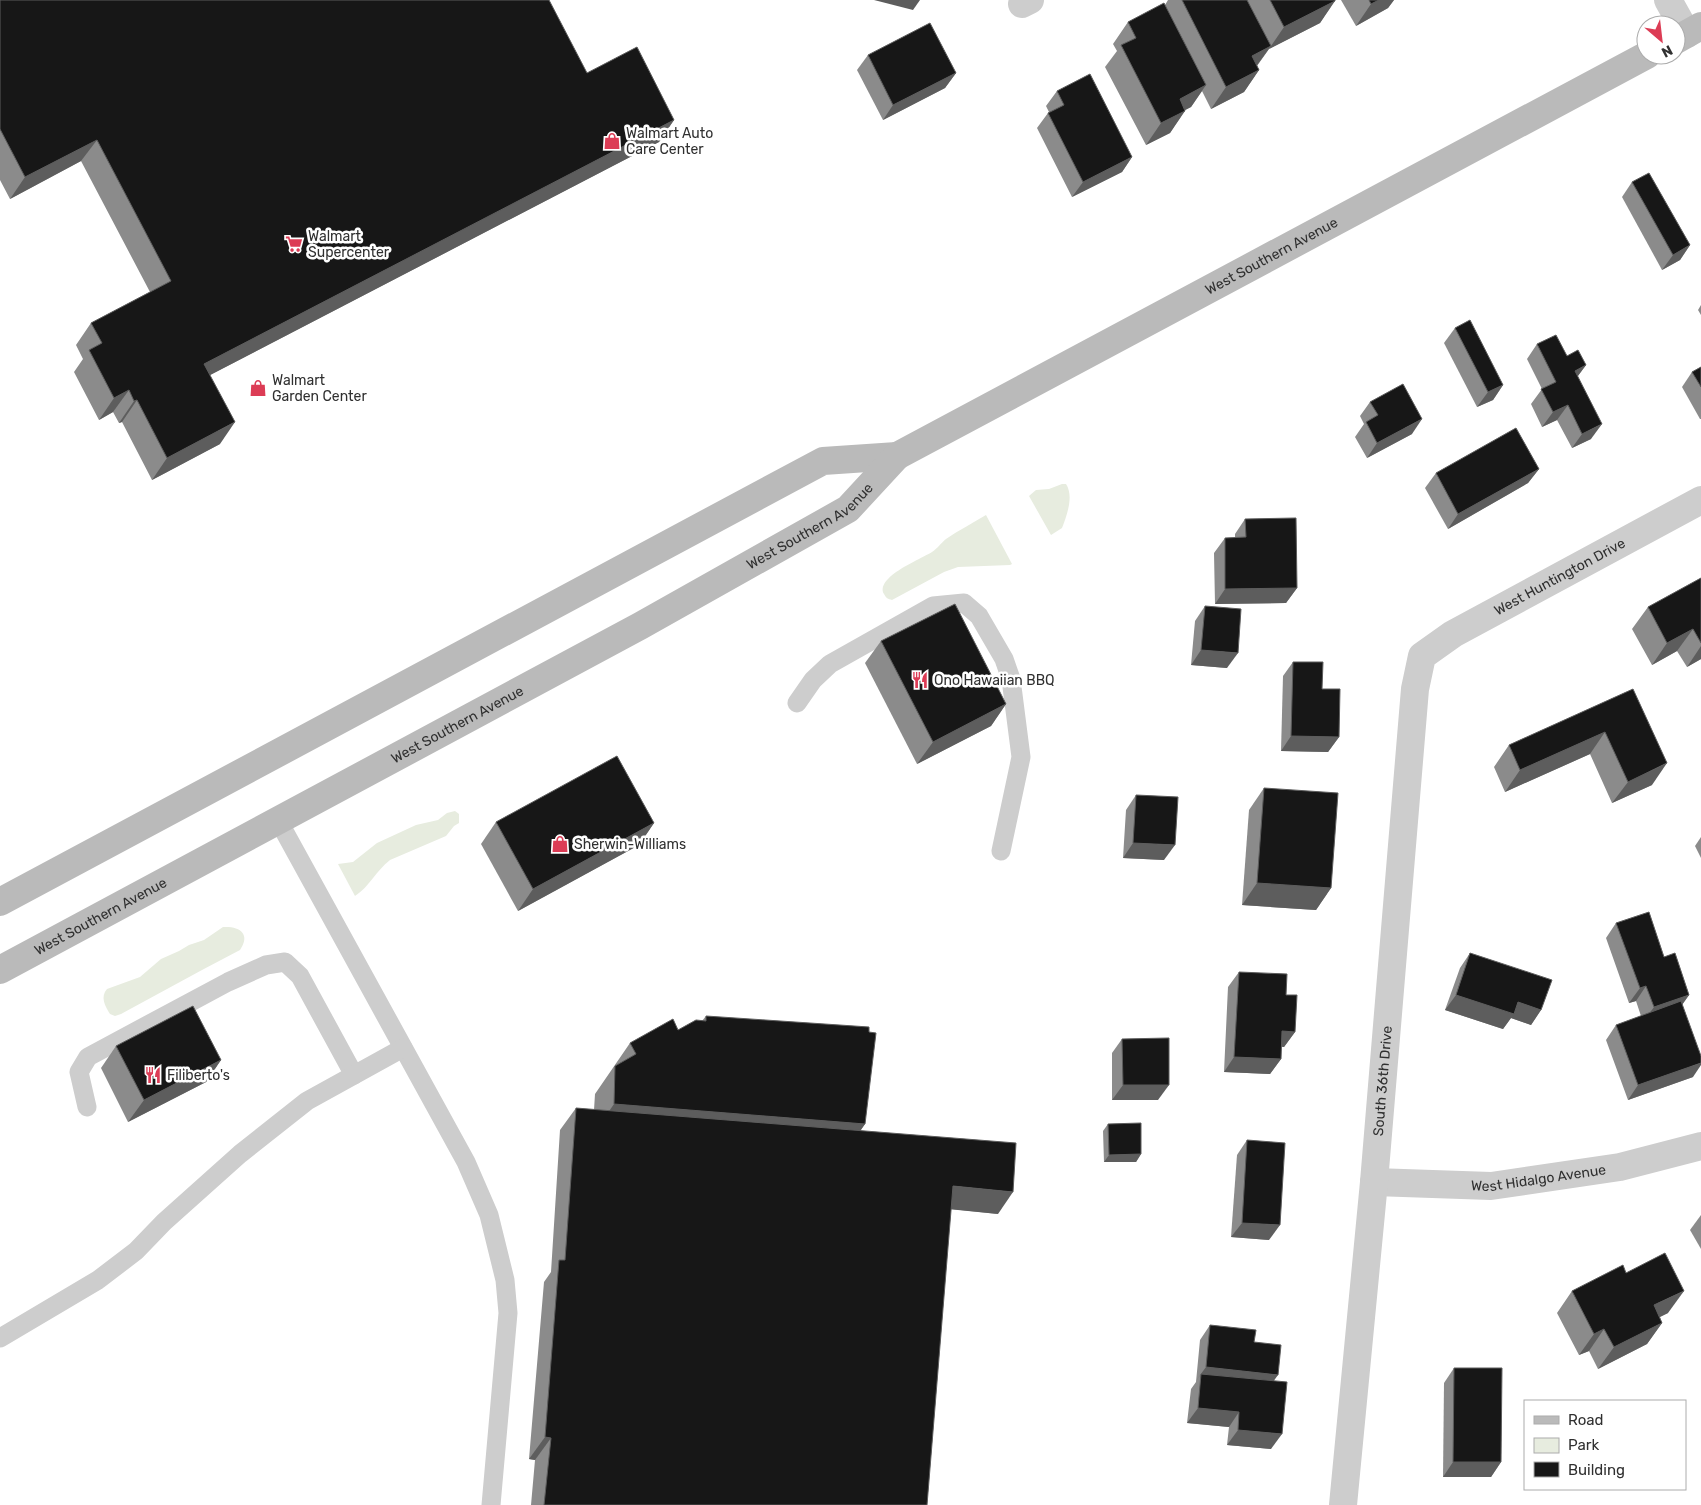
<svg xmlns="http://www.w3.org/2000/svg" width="1701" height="1505" font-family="Rubik,sans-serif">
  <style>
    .green { fill: #e7ecdf }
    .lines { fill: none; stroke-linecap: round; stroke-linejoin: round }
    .lane { stroke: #cdcdcd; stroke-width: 19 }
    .street { stroke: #cdcdcd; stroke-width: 28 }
    .secondary { stroke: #bababa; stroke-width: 28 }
    .wall { fill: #8b8b8b }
    .shaded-wall { fill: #5d5d5d }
    .building { fill: #171717; stroke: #5d5d5d }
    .labels { text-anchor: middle; stroke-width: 5; stroke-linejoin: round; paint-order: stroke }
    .poi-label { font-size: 14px; fill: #303030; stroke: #fff; text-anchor: start }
    .street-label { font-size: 14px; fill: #303030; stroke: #fff }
  </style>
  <rect width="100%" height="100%" fill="#fff"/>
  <g class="green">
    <path d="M1062 484H1066C1074 496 1067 515 1062 528L1051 535 1029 496 1036 490 1049 489Z"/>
    <path d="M986 515 1012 564 1010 565 958 567 944 572 892 600C888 599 886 598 884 594 875 577 921 559 932 552 938 548 941 543 946 539 959 530 973 523 986 515Z"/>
    <path d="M455 811 459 814V823L454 826 446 836 390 860C376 871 369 887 355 896L338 864 353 862 377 843 416 825 438 820 447 813Z"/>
    <path d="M223 927C240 926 251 934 240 950L202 970 121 1014 115 1016 110 1014C105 1006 100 997 107 989L140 977 161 959 179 951 189 945 204 940Z"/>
  </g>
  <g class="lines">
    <g class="lane">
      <path d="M797 703 813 680 830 664 933 606 964 603 979 616 1004 659 1011 679 1021 757 1001 851"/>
      <path d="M278 820 466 1162 489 1215 505 1280 508 1313 491 1505"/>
      <path d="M87 1107 79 1072 88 1057 228 982 266 965 285 962 300 976 354 1075"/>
      <path d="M0 1338 98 1280 136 1251 164 1222 240 1154 307 1101 403 1048"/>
    </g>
    <g class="street">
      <path d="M1668 0 1687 34"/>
      <path d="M1022 4 1030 0"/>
      <path id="s1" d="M1374 1182 1491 1186 1620 1167 1701 1146"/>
      <path id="s2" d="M1343 1505 1374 1182 1415 689 1422 656 1453 634 1701 500"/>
    </g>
    <g class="secondary">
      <path d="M1676 40 1701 26"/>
      <path d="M0 902 823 461 897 456"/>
      <path id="s3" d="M0 970 640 626 848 509 897 456 1647 55"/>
    </g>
  </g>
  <g class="wall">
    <path d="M0 0 587 73 674 120 659 142 210 375 220 444 152 480 122 422 119 423 113 412 99 420 74 372 83 359 76 345 91 323 150 292 81 161 10 199 0 180Z"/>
    <path d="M1168 0H1335L1320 23 1269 49 1257 66 1259 70 1244 92 1211 109 1202 91 1191 107 1185 110 1170 133 1146 145 1105 67 1117 51 1113 44 1128 22 1165 5Z"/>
    <path d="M1341 0H1394L1388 8 1356 26Z"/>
    <path d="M868 55 956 73 945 88 883 120 857 70Z"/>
    <path d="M1057 91 1132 157 1122 172 1072 197 1037 128 1048 113 1049 112 1046 106Z"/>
    <path d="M1632 182 1690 245 1680 260 1662 270 1622 197Z"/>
    <path d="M1701 305V315L1698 310Z"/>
    <path d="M1455 328 1503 385 1493 400 1477 407 1444 343Z"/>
    <path d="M1537 344 1567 356 1586 365 1577 377 1591 439 1572 448 1557 420 1542 427 1531 404 1542 389 1527 359Z"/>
    <path d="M1701 367V419H1700L1682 387 1692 372Z"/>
    <path d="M1370 402 1412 434 1367 458 1355 437 1364 424 1360 416Z"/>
    <path d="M1539 469 1528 483 1448 529 1425 488 1436 473Z"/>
    <path d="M1245 519 1297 588 1286 603 1215 604 1214 553 1225 538H1235V534Z"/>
    <path d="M1701 578V659L1687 667 1677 651 1652 665 1632 629 1648 607Z"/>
    <path d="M1205 606 1227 668 1191 665 1195 621Z"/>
    <path d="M881 641 1006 704 991 726 917 764 865 663Z"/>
    <path d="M1293 662 1322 689 1339 737 1328 752 1281 751 1283 676Z"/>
    <path d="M1633 689 1652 785 1612 803 1590 754 1505 792 1494 767 1509 745Z"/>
    <path d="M1264 788 1331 888 1316 910 1242 905 1249 810Z"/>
    <path d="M1136 795 1164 860 1123 858 1126 810Z"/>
    <path d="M496 822 654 823 639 845 518 911 481 844Z"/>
    <path d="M1701 837V858L1695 846Z"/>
    <path d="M1616 923 1664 957 1689 995 1682 1005 1693 1077 1628 1100 1606 1040 1616 1025 1641 1016 1636 1001 1629 1003 1606 938Z"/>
    <path d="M1470 953 1541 1010 1531 1025 1511 1018 1503 1029 1445 1010 1460 968Z"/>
    <path d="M1239 972 1286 995 1295 1032 1284 1047 1281 1046V1059L1270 1074 1224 1072 1228 987Z"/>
    <path d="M706 1016 865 1124 860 1131 998 1214 951 1209 927 1505H531L535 1460 529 1459 544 1282 551 1272 560 1130 576 1108 594 1110 595 1094 630 1043 678 1030 702 1021Z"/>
    <path d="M1122 1039 1158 1100H1112V1053Z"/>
    <path d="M116 1046 221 1060 206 1082 128 1122 101 1068Z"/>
    <path d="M1108 1124 1141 1154 1136 1162H1104L1103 1131Z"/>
    <path d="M1247 1140 1269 1240 1231 1237 1237 1155Z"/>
    <path d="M1701 1215V1249L1690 1230Z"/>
    <path d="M1626 1273 1668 1313 1660 1317 1662 1323 1647 1344 1598 1369 1589 1351 1579 1355 1557 1313 1572 1291Z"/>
    <path d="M1210 1325 1254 1342 1274 1381 1271 1449 1227 1445 1229 1427 1187 1423 1191 1389 1196 1382 1200 1340Z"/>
    <path d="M1454 1368 1501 1462 1491 1477H1443L1444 1383Z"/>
  </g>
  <g class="shaded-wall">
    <path d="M874 0H920L913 10Z"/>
    <path d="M1379 0H1394L1388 8 1356 26 1371 4Z"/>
    <path d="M1335 1 1320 23 1269 49 1284 27Z"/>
    <path d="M1271 46 1255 68 1252 56Z"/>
    <path d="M1259 70 1244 92 1211 109 1226 87Z"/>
    <path d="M956 73 945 88 883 120 893 105Z"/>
    <path d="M1206 85 1191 107 1164 121 1180 99Z"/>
    <path d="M1185 111 1170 133 1146 145 1161 123Z"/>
    <path d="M674 120 659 142 189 386 204 364Z"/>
    <path d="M97 140 81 161 10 199 25 177Z"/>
    <path d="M1132 157 1122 172 1072 197 1083 182Z"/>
    <path d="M1690 245 1680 260 1662 270 1673 255Z"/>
    <path d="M1586 365 1575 380V371Z"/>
    <path d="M1503 385 1493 400 1477 407 1488 392Z"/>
    <path d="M129 390 113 412 99 420 114 398Z"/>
    <path d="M137 400 122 422 119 423 134 401Z"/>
    <path d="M1568 405 1557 420 1542 427 1553 412Z"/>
    <path d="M1422 419 1412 434 1367 458 1377 443Z"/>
    <path d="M235 422 220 444 152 480 167 458Z"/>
    <path d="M1602 424 1591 439 1572 448 1582 434Z"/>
    <path d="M1539 469 1528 483 1448 529 1458 514Z"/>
    <path d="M1297 588 1286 603 1215 604 1225 589Z"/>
    <path d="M1693 629 1677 651 1652 665 1667 643Z"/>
    <path d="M1701 646V659L1687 667Z"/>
    <path d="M1201 650 1238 653 1227 668 1191 665Z"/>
    <path d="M1006 704 991 726 917 764 933 742Z"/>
    <path d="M1605 732 1590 754 1505 792 1520 770Z"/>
    <path d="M1291 736 1339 737 1328 752 1281 751Z"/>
    <path d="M1667 763 1652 785 1612 803 1628 782Z"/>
    <path d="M654 823 639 845 518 911 533 889Z"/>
    <path d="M1133 843 1175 845 1164 860 1123 858Z"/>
    <path d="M1257 883 1331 888 1316 910 1242 905Z"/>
    <path d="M1646 986 1636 1001 1629 1003 1640 988Z"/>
    <path d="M1456 995 1518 1002 1541 1010 1531 1025 1511 1018 1503 1029 1445 1010Z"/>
    <path d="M1689 995 1679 1009 1643 1022 1654 1007Z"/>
    <path d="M1282 1031 1295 1032 1284 1047 1272 1046Z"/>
    <path d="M1234 1057 1281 1059 1270 1074 1224 1072Z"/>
    <path d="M221 1060 206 1082 128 1122 144 1100Z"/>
    <path d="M1701 1063V1065L1693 1077 1628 1100 1638 1085Z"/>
    <path d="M1123 1085H1169L1158 1100H1112Z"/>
    <path d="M614 1104 865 1124 845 1153 594 1133Z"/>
    <path d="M1141 1154 1136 1162H1104L1109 1155Z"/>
    <path d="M953 1186 1013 1192 998 1214 938 1208Z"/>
    <path d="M1242 1223 1280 1225 1269 1240 1231 1237Z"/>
    <path d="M1684 1291 1668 1313 1639 1327 1654 1305Z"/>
    <path d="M1662 1323 1647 1344 1598 1369 1614 1347Z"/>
    <path d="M1604 1329 1589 1351 1579 1355 1594 1334Z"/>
    <path d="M1206 1367 1278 1375 1267 1390 1201 1374 1195 1382Z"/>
    <path d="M1198 1408 1239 1412 1229 1427 1187 1423Z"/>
    <path d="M1238 1430 1282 1434 1271 1449 1227 1445Z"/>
    <path d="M545 1437 551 1438 535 1460 529 1459Z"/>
    <path d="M1453 1462H1501L1491 1477H1443Z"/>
  </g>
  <g class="building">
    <path d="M0 0H549L587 73 637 47 674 120 204 364 235 422 167 458 137 400 134 401 129 390 114 398 89 350 102 343 91 323 171 281 97 140 25 177 0 129Z"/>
    <path d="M1182 0H1247L1271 46 1252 56 1259 70 1226 87Z"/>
    <path d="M1270 0H1335V1L1284 27Z"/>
    <path d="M1369 0H1379L1371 4Z"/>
    <path d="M1164 3 1206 85 1180 99 1185 111 1161 123 1121 45 1136 38 1128 22Z"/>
    <path d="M930 23 956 73 893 105 868 55Z"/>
    <path d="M1090 74 1132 157 1083 182 1048 113 1064 105 1057 91Z"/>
    <path d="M1649 173 1690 245 1673 255 1632 182Z"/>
    <path d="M1470 320 1503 385 1488 392 1455 328Z"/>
    <path d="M1556 335 1567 356 1578 350 1586 365 1575 371 1602 424 1582 434 1568 405 1553 412 1541 389 1556 382 1537 344Z"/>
    <path d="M1701 367V387L1692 372Z"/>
    <path d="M1403 384 1422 419 1377 443 1366 422 1378 415 1370 402Z"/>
    <path d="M1516 428 1539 469 1458 514 1436 473Z"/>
    <path d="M1296 518 1297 588 1225 589V538L1246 537 1245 519Z"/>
    <path d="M1701 578V643L1693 629 1667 643 1648 607Z"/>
    <path d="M955 604 1006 704 933 742 881 641Z"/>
    <path d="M1205 606 1241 609 1238 653 1201 650Z"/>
    <path d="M1293 662H1323L1322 689H1340L1339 737 1291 736Z"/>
    <path d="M1633 689 1667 763 1628 782 1605 732 1520 770 1509 745Z"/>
    <path d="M617 756 654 823 533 889 496 822Z"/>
    <path d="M1264 788 1338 793 1331 888 1257 883Z"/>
    <path d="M1136 795 1178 797 1175 845 1133 843Z"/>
    <path d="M1649 912 1664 957 1675 953 1689 995 1654 1007 1646 986 1640 988 1616 923Z"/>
    <path d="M1470 953 1552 980 1541 1010 1518 1002 1514 1014 1456 995Z"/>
    <path d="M1239 972 1287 974 1286 995H1297L1295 1032 1282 1031 1281 1059 1234 1057Z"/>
    <path d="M1681 1001 1701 1056V1063L1638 1085 1616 1025Z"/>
    <path d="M193 1006 221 1060 144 1100 116 1046Z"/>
    <path d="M706 1016 869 1027V1032L876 1033 865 1124 614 1104 615 1066 636 1054 630 1043 673 1019 678 1030 696 1020 706 1021Z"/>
    <path d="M1169 1038V1085H1123L1122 1039Z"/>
    <path d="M576 1108 1016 1143 1013 1192 953 1186 927 1505H544L551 1438 545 1437 559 1260H565Z"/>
    <path d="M1141 1123V1154L1109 1155 1108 1124Z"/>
    <path d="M1247 1140 1285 1143 1280 1225 1242 1223Z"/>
    <path d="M1665 1253 1684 1291 1654 1305 1662 1323 1614 1347 1604 1329 1594 1334 1572 1291 1623 1265 1626 1273Z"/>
    <path d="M1210 1325 1256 1330 1254 1342 1281 1345 1278 1375 1206 1367Z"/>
    <path d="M1454 1368H1502L1501 1462H1453Z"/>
    <path d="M1201 1374 1287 1382 1282 1434 1238 1430 1239 1412 1198 1408Z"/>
  </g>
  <defs>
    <g id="shop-bare" transform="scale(1.35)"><path d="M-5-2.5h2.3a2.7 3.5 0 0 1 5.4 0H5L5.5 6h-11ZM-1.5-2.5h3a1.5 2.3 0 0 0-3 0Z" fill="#dc3c55" stroke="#fff" stroke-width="2.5" paint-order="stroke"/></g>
    <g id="supermarket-bare" transform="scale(1.35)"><path d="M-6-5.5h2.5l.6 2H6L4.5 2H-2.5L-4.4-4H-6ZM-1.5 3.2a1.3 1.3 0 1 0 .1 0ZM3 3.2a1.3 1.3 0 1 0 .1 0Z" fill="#dc3c55" stroke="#fff" stroke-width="2.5" paint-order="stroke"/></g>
    <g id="restaurant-bare" transform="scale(1.35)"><path d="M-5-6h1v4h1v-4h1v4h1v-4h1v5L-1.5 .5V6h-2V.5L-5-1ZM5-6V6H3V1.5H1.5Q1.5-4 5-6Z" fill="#dc3c55" stroke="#fff" stroke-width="2.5" paint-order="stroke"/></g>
  </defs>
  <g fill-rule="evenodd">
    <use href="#shop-bare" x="612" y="141"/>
    <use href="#supermarket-bare" x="294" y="244"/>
    <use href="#shop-bare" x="258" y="388"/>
    <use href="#restaurant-bare" x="920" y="680"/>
    <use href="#shop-bare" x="560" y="844"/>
    <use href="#restaurant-bare" x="153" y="1075"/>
  </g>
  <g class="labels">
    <g class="poi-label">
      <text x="626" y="138">Walmart Auto<tspan x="626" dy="16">Care Center</tspan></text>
      <text x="308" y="241">Walmart<tspan x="308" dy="16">Supercenter</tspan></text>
      <text x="272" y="385">Walmart<tspan x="272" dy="16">Garden Center</tspan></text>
      <text x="934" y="685">Ono Hawaiian BBQ</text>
      <text x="574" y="849">Sherwin-Williams</text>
      <text x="167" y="1080">Filiberto's</text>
    </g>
    <g class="street-label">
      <text dy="5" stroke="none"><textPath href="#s3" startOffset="1462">West Southern Avenue</textPath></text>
      <text dy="5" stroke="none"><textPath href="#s3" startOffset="924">West Southern Avenue</textPath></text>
      <text dy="5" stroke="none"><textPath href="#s2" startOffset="1012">West Huntington Drive</textPath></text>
      <text dy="5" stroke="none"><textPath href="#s3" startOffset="519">West Southern Avenue</textPath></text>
      <text dy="5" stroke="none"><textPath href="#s3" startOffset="114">West Southern Avenue</textPath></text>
      <text dy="5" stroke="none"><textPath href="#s2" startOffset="426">South 36th Drive</textPath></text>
      <text dy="5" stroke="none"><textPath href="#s1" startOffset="165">West Hidalgo Avenue</textPath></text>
    </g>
  </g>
  <rect x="1524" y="1400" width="162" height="90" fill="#ffffff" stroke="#acacac"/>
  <rect x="1534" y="1416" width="25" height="8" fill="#bababa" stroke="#acacac"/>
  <text x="1568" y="1425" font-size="15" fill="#303030">Road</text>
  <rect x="1534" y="1438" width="25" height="15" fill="#e7ecdf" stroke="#acacac"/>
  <text x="1568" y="1450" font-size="15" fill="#303030">Park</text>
  <rect x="1534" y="1462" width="25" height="15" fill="#171717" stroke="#acacac"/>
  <text x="1568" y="1475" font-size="15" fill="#303030">Building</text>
  <g transform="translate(1661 40) rotate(152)"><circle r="24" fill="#ffffff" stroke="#acacac"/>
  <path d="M0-4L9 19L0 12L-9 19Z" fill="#dc3c55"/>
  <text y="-8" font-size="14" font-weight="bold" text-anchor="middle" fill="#303030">N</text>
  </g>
</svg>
